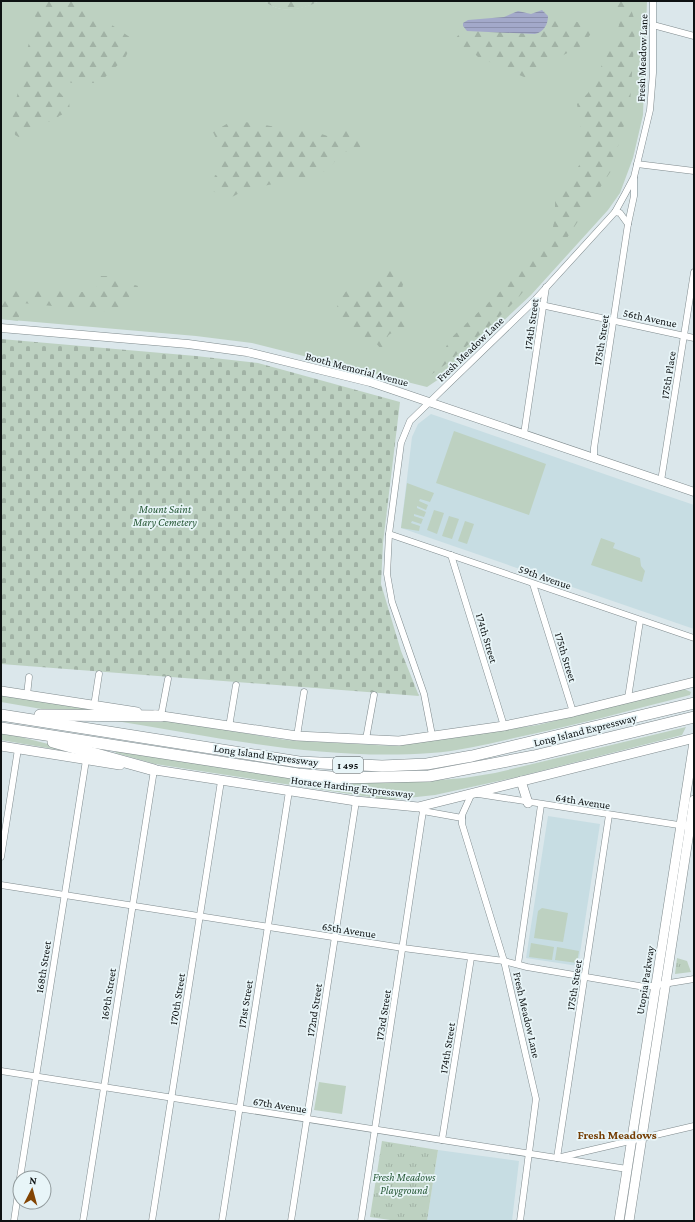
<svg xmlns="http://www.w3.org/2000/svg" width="695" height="1222" font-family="'Crimson Pro',serif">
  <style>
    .built { fill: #c7dde3 }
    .grass { fill: #bdd1c1 }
    .forest { fill: url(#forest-firs) }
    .cemetery { fill: url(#cemetery-stones) }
    .park { fill: url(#park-tufts) }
    .water { fill: url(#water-rules) }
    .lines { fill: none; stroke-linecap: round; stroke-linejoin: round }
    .minor-casing { stroke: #7f8a8d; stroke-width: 7 }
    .tertiary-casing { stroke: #7f8a8d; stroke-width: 9 }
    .secondary-casing { stroke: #7f8a8d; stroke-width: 10 }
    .motorway-casing { stroke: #7f8a8d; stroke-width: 12 }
    .minor { stroke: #fff; stroke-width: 6 }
    .tertiary { stroke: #fff; stroke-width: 8 }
    .secondary { stroke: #fff; stroke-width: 9 }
    .motorway { stroke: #fff; stroke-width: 11 }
    .labels { text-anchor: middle; stroke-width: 3.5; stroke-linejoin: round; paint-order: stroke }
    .shield { fill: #e8f5f8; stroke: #4f5658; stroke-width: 1 }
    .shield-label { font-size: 10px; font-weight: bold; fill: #0e1213 }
    .street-label { font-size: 11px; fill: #0e1213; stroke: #e8f5f8 }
    .park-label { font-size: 11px; font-style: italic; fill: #275836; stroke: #e8f5f8 }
    .neighbourhood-label { font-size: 12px; font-weight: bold; fill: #743c02; stroke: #e8f5f8 }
  </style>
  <defs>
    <pattern id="forest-firs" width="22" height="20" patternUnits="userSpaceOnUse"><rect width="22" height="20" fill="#bdd1c1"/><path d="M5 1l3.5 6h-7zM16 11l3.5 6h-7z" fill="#a1b2a5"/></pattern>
    <pattern id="cemetery-stones" width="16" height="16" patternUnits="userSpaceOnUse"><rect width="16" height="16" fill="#bdd1c1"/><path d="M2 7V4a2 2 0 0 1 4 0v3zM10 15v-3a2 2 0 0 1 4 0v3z" fill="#a1b2a5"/></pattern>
    <pattern id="park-tufts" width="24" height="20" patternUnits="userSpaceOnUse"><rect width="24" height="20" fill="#bdd1c1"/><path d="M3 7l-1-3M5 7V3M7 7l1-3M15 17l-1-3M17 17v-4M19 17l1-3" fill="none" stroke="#a1b2a5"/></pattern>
    <pattern id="water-rules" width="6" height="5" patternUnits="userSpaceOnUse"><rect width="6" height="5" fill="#a3a9ca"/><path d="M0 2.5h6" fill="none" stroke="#8b90ad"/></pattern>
  </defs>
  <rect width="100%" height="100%" fill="#dbe7eb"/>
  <g class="built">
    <path d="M431 414 694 505V629L401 528 412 437 418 424Z"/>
    <path d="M548 816 600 824 578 966 526 958Z"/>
    <path d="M438 1150 519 1161 512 1221H427Z"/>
  </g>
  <g class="grass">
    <path d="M1 1H264C282 15 300 9 320 1H647L643 115 633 158 620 193 608 210 531 295 448 373 427 387 252 343 196 336 1 319Z"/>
    <path d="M454 431 546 464 529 515 436 483Z"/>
    <path d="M407 483 434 493 430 502 420 499 419 501 428 505 426 510 417 506V508L426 512 424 517 414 514V516L423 519 421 524 412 521 411 523 420 526 419 531 401 528Z"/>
    <path d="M434 510 444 513 437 534 427 530Z"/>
    <path d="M449 516 459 519 452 539 442 536Z"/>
    <path d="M465 521 474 524 467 544 458 541Z"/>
    <path d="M601 538 615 543 613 548 640 558 641 566 645 571 642 582 591 565Z"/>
    <path d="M684 689 691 692 690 695C632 710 573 726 514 738 487 744 459 751 431 753 323 761 216 737 110 720H166L286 740 393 746 538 725Z"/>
    <path d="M1 695 110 712H59L1 702Z"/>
    <path d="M686 727 682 735 517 777 435 795 389 800 155 764 116 753 113 749 358 782H414L464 778 495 773Z"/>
    <path d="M1 732 64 748 65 751 1 740Z"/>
    <path d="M542 908 568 913 563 942 534 938 538 911Z"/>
    <path d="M531 943 554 947 552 960 529 957Z"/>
    <path d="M557 947 579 951 577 963 555 960Z"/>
    <path d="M319 1082 346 1086 342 1114 314 1110Z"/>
  </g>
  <g class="forest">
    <path d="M32 1H73L86 5 92 15 100 17 134 40 125 58 99 83H72L61 80 59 92 69 102 70 111 59 116 55 121 40 123 24 140 15 135 12 114 20 85 23 62 30 40 38 30Z"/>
    <path d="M264 1H320C300 10 282 15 264 1Z"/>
    <path d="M607 1H628L634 18 635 28 630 104 611 171 567 238 518 298 493 323 446 364 425 379 422 377 435 366 451 338 506 286 532 252 551 235 555 218V201L580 164 579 154 587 143 582 139 577 104 588 93 615 39 619 25V15Z"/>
    <path d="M554 8 561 18 594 26 590 35 583 45 542 66 536 79 531 80 491 63 486 59H480L468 47 461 51H454C453 40 456 36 465 30L539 33 546 27 548 16 544 11Z"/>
    <path d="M230 122 235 129 243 122C257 123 270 126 284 128 302 130 316 131 333 138L341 128 350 131 361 141 360 150 352 153 343 151 328 170 299 179 247 189 232 197 220 195 211 190 215 175 219 176C225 161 220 146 213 132Z"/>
    <path d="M390 270 404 279 401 294 408 306 402 315 411 319C409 322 406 327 403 329 390 336 387 329 386 348H380L372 338 365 337 337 316 336 310 340 299 347 290 359 295 363 293 372 282Z"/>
    <path d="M98 276H106L138 286 136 292 130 295 121 316H113V312L22 303 18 321 1 319V290L49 288 78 292H96Z"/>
  </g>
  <path class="cemetery" d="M1 339 196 356 258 363 400 402 383 543 381 584 401 651 419 696 1 664Z"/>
  <g class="park">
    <path d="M677 958 687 961 691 972 675 974Z"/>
    <path d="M382 1141 438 1150 427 1221H397L370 1217Z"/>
  </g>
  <path class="water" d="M542 10 548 16C548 24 544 32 535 34L467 31 463 26V23L468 20 504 17 518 11 531 14Z"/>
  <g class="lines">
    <g class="minor-casing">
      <g id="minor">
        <path d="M653 25 694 36"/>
        <path d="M637 164 694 171"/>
        <path d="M628 224 634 196V178"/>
        <path d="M532 303 694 338"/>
        <path d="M524 434 546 287"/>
        <path d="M594 458V448L628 224 620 213 615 212"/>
        <path d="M661 481 694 272"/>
        <path d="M389 534 694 638"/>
        <path d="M451 555 504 726"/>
        <path d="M533 584 573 712"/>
        <path d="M27 695 29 677"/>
        <path d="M628 698 640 621"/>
        <path d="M94 706 99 674"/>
        <path d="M161 716 168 679"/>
        <path d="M229 727 236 685"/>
        <path d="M432 735 424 694 392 602 387 574 389 534 401 443 410 421 532 303 615 212 625 194 634 177 650 110 653 73V1"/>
        <path d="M297 736 304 692"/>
        <path d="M366 739 374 695"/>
        <path d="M421 809 423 811 462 818"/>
        <path d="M609 815 557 1158 627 1169"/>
        <path d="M1 857 18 749"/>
        <path d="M1 885 403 948 504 961 527 967 645 987 694 979"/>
        <path d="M518 964 541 805"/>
        <path d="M1 1071 557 1158 694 1126"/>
        <path d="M442 1140 471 958"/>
        <path d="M20 1178 86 760"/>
        <path d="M14 1221 20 1180"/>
        <path d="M83 1221 154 770"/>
        <path d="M152 1221 221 781"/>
        <path d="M222 1221 289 791"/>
        <path d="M291 1221 356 801"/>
        <path d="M361 1221 423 811"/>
        <path d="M520 1221 536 1099 504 961 462 824V815L472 793 685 826"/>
      </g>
    </g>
    <g class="tertiary-casing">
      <path id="tertiary" d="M1 328 188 344 247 352 370 382 694 492"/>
    </g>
    <g class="secondary-casing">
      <g id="secondary">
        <path d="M1 691 137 712"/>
        <path d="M155 715 297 736 399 741 504 726 573 712 694 682"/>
        <path d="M1 746 120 765"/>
        <path d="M149 769 356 801 418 807 694 738"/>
        <path d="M521 781 528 803"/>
        <path d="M619 1221 694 742"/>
        <path d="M629 1221 694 800"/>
      </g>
    </g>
    <g class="motorway-casing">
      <g id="motorway">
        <path d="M1 715 299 762 382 766 427 764 472 756 694 703"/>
        <path d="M40 715 161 716"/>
        <path d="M1 728 298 774 342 778 429 776 534 756 694 717"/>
        <path d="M53 742 154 770"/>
      </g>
    </g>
    <use href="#minor" class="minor"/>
    <use href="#tertiary" class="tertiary"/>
    <use href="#secondary" class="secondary"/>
    <use href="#motorway" class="motorway"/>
  </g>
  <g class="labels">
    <rect class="shield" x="333" y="757" width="30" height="16" rx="3"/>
    <g class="shield-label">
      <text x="348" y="769">I 495</text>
    </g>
    <g class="street-label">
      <text transform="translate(642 58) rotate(-88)" y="4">Fresh Meadow Lane</text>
      <text transform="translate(650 318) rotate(12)" y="4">56th Avenue</text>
      <text transform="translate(531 324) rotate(-82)" y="4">174th Street</text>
      <text transform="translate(601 340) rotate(-81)" y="4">175th Street</text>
      <text transform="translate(470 349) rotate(-44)" y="4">Fresh Meadow Lane</text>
      <text transform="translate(357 369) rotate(15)" y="4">Booth Memorial Avenue</text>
      <text transform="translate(668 375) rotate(-81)" y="4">175th Place</text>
      <text transform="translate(545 577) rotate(19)" y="4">59th Avenue</text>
      <text transform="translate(487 638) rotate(73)" y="4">174th Street</text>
      <text transform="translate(566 657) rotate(73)" y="4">175th Street</text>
      <text transform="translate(585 730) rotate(-14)" y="4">Long Island Expressway</text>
      <text transform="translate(266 755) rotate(8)" y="4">Long Island Expressway</text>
      <text transform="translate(352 787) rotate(7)" y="4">Horace Harding Expressway</text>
      <text transform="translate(583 801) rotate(9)" y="4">64th Avenue</text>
      <text transform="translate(349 930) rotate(9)" y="4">65th Avenue</text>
      <text transform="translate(43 967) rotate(-81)" y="4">168th Street</text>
      <text transform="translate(645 980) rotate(-81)" y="4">Utopia Parkway</text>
      <text transform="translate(574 985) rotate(-81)" y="4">175th Street</text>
      <text transform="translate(108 994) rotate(-81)" y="4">169th Street</text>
      <text transform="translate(177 999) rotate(-81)" y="4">170th Street</text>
      <text transform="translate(245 1004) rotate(-81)" y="4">171st Street</text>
      <text transform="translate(314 1010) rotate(-81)" y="4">172nd Street</text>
      <text transform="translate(383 1015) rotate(-81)" y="4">173rd Street</text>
      <text transform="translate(527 1015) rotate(77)" y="4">Fresh Meadow Lane</text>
      <text transform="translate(447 1048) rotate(-81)" y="4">174th Street</text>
      <text transform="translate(280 1105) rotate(9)" y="4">67th Avenue</text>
    </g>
    <g class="park-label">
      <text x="165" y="513">Mount Saint<tspan x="165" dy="13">Mary Cemetery</tspan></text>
      <text x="404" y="1181">Fresh Meadows<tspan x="404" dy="13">Playground</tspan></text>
    </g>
    <g class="neighbourhood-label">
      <text x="617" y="1139">Fresh Meadows</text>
    </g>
  </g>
  <rect width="695" height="1222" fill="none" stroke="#0e1213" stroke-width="4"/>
  <g transform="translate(32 1190) rotate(6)"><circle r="19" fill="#e8f5f8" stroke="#919a9c"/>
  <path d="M0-3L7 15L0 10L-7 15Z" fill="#824403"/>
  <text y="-6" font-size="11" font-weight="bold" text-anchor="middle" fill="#0e1213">N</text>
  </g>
</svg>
